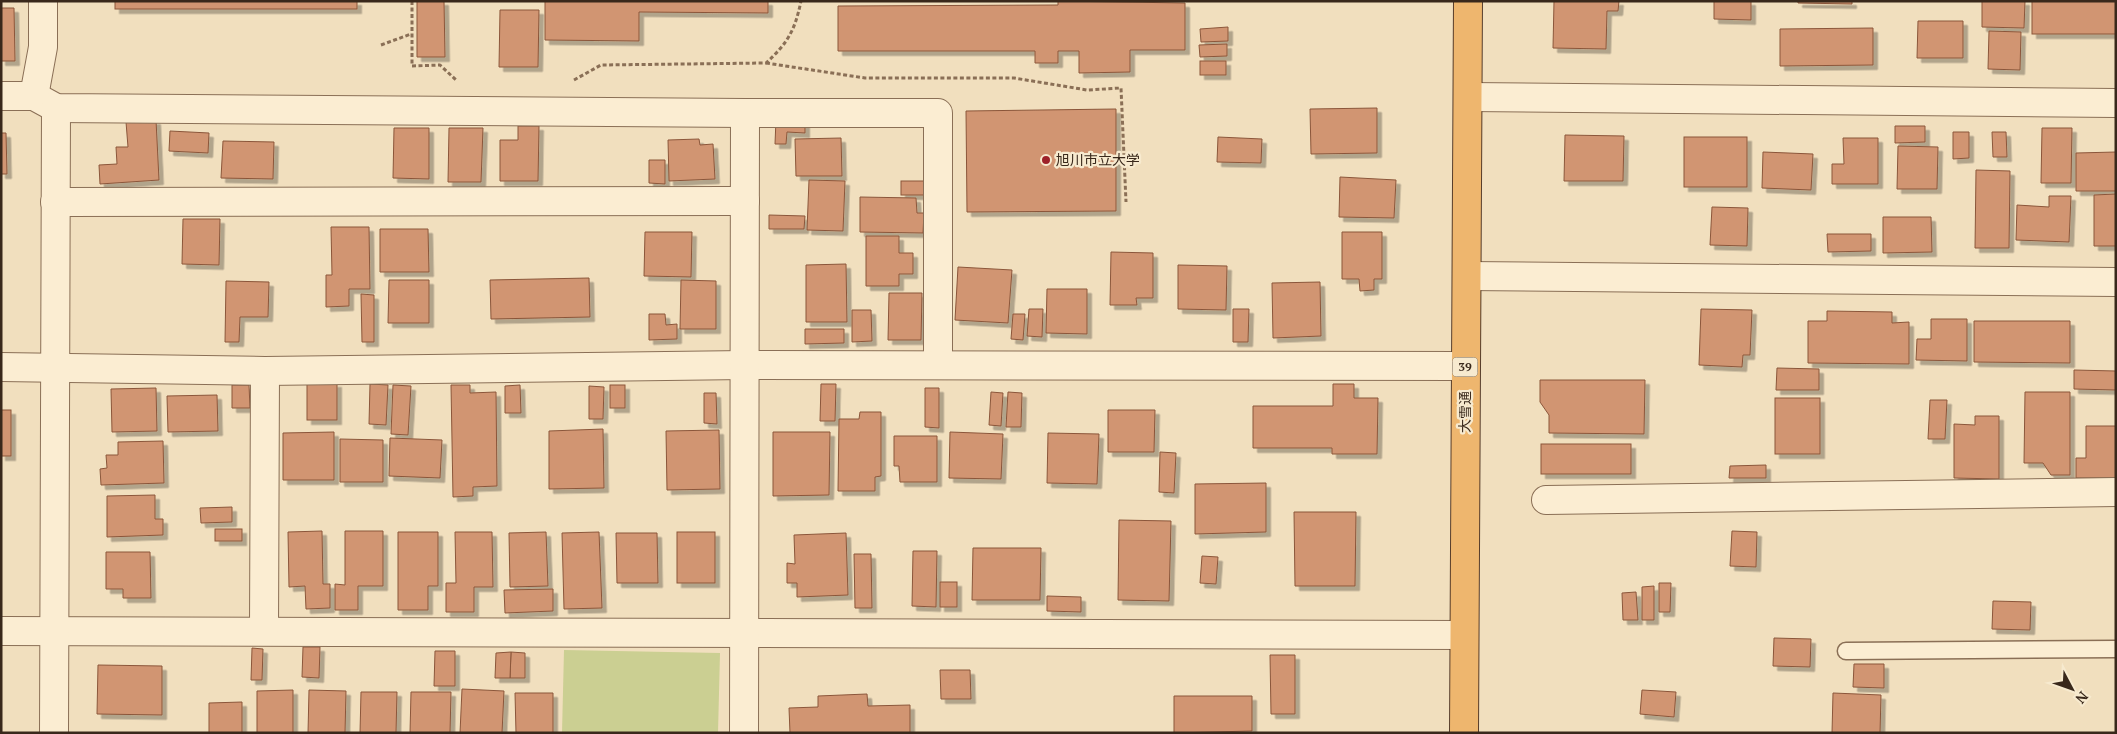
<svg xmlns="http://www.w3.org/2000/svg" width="2117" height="734" font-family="'PT Serif','Noto Sans JP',serif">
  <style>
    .green { fill: #cbcf92 }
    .building { fill: #d19572; stroke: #8b563a; filter: url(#shadow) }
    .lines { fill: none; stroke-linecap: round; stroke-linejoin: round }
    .service-casing { stroke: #8a6f56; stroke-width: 19 }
    .minor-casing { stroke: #8a6f56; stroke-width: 30 }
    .trunk-casing { stroke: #573d2b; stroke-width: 30 }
    .path { stroke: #8a6f56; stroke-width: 3; stroke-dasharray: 4 2.5; stroke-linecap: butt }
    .service { stroke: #fbedd2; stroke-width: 16 }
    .minor { stroke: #fbedd2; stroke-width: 28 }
    .trunk { stroke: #eeb66e; stroke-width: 28 }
    .poi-dot { fill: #9d2229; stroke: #f7eacf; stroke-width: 2 }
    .labels { text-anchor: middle; stroke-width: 4.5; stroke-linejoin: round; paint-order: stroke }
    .shield { fill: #f7eacf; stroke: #726251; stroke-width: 1 }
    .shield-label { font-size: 12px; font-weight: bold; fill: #39281b }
    .poi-label { font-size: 14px; fill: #39281b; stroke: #f7eacf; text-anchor: start }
    .street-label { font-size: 14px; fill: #39281b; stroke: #f7eacf }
  </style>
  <defs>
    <filter id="shadow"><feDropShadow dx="4.5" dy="4.5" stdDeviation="0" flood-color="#0004"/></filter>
  </defs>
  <rect width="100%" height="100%" fill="#f1dfbe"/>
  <path class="green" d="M564 650 720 653 718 733H562Z"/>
  <g class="building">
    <rect x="115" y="1" width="242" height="8"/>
    <path d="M417 1H444L445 57H417Z"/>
    <path d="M545 1H768V13L639 12V41L545 40Z"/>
    <path d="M1058 1 1185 3V50H1130V72L1079 73V51H1058V63H1035V51H838V6L1058 5Z"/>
    <path d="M1554 1H1619L1618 11H1607L1606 49 1553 48Z"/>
    <path d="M1714 1H1751V20L1714 19Z"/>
    <path d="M1798 1H1852V4L1798 3Z"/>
    <path d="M1982 1H2025L2024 28 1982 27Z"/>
    <rect x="2032" y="1" width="84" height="33"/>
    <path d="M1 8H14L15 61H1Z"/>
    <path d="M500 10H539L538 67H499Z"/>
    <path d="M1918 21H1963V58H1917Z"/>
    <path d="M1228 27V41L1201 42 1200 29Z"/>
    <path d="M1873 28V65L1780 66V29Z"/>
    <path d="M1989 31 2021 32 2020 70 1988 69Z"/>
    <path d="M1227 44V56L1200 57 1199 45Z"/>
    <rect x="1200" y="61" width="26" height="14"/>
    <path d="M1377 108V153L1311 154 1310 109Z"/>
    <path d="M1116 109V211L967 212 966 111Z"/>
    <path d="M776 119 805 121V133L787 132 786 144H775Z"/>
    <path d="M156 120 159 180 100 184 99 165 117 164 116 147H128L126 122Z"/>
    <path d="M518 126H539L538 181H500V140H518Z"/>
    <path d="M1895 126H1925V142L1895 143Z"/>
    <path d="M394 128H429V179L393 178Z"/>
    <path d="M449 128H483L481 182H448Z"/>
    <path d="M2042 128H2072L2071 183H2041Z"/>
    <path d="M170 131 209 133 208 153 169 151Z"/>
    <path d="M1953 132H1969V158L1953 159Z"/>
    <path d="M1992 132H2006L2007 157H1993Z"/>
    <path d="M1 133H6L7 174H1Z"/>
    <path d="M1565 135 1624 136 1623 181H1564Z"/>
    <path d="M1218 137 1262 139 1261 163 1217 162Z"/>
    <rect x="1684" y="137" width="63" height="50"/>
    <path d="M841 138 842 176H796L795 139Z"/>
    <path d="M1843 138H1878V184H1832V164H1844Z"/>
    <path d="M699 139 700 145 713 144 715 179 669 181 668 140Z"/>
    <path d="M223 141 274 142 273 179 221 178Z"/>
    <path d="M1898 146 1938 147 1937 189H1897Z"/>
    <path d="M1763 152 1813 154 1811 190 1762 188Z"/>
    <path d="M2116 152V191H2076V153Z"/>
    <path d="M649 160H665V184L649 183Z"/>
    <path d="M1976 170 2010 171 2009 248H1975Z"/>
    <path d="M1340 177 1396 180 1394 218 1339 217Z"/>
    <path d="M809 180 845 181 843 231 807 230Z"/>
    <rect x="901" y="181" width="25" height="14"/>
    <path d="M2116 194V246H2094V195Z"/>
    <path d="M2049 196H2071L2069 242 2016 240 2017 205 2049 207Z"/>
    <path d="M860 197 916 198 917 213H924L923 233 860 232Z"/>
    <path d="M1712 207 1748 208 1747 246 1710 245Z"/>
    <path d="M769 215 805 216 804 229H769Z"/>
    <path d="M1883 217H1931L1932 252 1883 253Z"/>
    <path d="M183 219H220L219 265 182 264Z"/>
    <path d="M331 227H369L370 289H349V306L326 307V275H332Z"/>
    <path d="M380 229H428L429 272H380Z"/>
    <path d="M645 232H692L691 277 644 276Z"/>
    <path d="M1342 232H1382V279H1374V290L1360 291 1359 279H1342Z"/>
    <path d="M1827 234H1871V251L1828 252Z"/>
    <path d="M866 236H899V253H913V274H899V286H866Z"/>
    <path d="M1111 252 1153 253V298H1136L1137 305H1110Z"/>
    <path d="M846 264 847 322H806V265Z"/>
    <path d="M1178 265 1227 266 1226 310 1178 309Z"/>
    <path d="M958 267 1012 270 1008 323 955 320Z"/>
    <path d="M589 278 590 317 491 319 490 280Z"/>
    <path d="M389 280H429V323H388Z"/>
    <path d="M681 280 716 281V329H680Z"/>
    <path d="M226 281 269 282 268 317H240L239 342H225Z"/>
    <path d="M1320 282 1321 336 1273 338 1272 283Z"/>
    <path d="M1047 289H1087V334L1046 333Z"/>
    <path d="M889 293H922L921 340H888Z"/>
    <path d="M361 294 374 295V342H362Z"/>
    <path d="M1029 309H1043L1042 337 1027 336Z"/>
    <path d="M1233 309H1249L1248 342H1233Z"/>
    <path d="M1701 309 1752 310 1750 355H1743L1742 367 1699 365Z"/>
    <path d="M852 310H871L872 341 852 342Z"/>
    <path d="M1827 311 1892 312V323L1909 322V364L1808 363V321H1827Z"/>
    <path d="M649 314H665L666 325 677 324V339L649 340Z"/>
    <path d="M1013 314H1025L1023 340 1011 339Z"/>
    <path d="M1931 319H1967V361L1916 360 1917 339H1931Z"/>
    <path d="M1974 321H2070V363L1974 362Z"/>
    <path d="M805 329H844V343L805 344Z"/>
    <path d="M1777 368 1819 369V390H1776Z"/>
    <path d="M2074 370 2116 371V390L2074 389Z"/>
    <path d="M1540 380H1645L1644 434 1549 433V415L1540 402Z"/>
    <rect x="307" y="383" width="30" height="37"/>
    <path d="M370 384 388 385 386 425 369 424Z"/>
    <path d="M821 384H836L835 421H820Z"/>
    <path d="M1333 384H1354V398H1378L1377 454H1332V448H1253V406H1333Z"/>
    <path d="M232 385H249L250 408H232Z"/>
    <path d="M393 385 411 386 408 435 391 434Z"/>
    <path d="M451 385H470V393L496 392 497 486 473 487V496L453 497Z"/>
    <path d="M520 385 521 413H505V386Z"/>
    <rect x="610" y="385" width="15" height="23"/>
    <path d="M589 386 604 387 603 419H589Z"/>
    <path d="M156 388 157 431 112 432 111 389Z"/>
    <path d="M925 388H939V428L925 427Z"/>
    <path d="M991 392 1003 393 1001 426 989 425Z"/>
    <path d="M1008 392 1022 393 1021 427H1006Z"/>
    <path d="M2025 392H2070V475H2051L2043 463H2024Z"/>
    <path d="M704 393H716L717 424 704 423Z"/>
    <path d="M217 395 218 431 168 432 167 396Z"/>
    <rect x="1775" y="398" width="45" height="56"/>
    <path d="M1930 400H1947L1945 439H1928Z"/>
    <rect x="1" y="410" width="10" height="46"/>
    <path d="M1108 410H1155L1154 452H1108Z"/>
    <path d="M860 412H881V476L875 477V491H838L839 419H859Z"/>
    <path d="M1975 416H1999V479L1954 478V424L1975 425Z"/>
    <path d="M2086 426H2116V478H2076V458H2086Z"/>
    <path d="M603 429 604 488 549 489V431Z"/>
    <path d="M719 430 720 489 667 490 666 431Z"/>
    <path d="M334 432V480H283V433Z"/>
    <path d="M773 432H830L829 495 773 496Z"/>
    <path d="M950 432 1003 434 1001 479 949 478Z"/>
    <path d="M1048 433 1099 434 1097 484 1047 483Z"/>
    <path d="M894 436H937V482H900L899 466H894Z"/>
    <path d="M390 438 442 440 440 478 389 476Z"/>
    <path d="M340 439 383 440V482H340Z"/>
    <path d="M163 441 164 483 101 485 100 469 107 468 106 455H118V442Z"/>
    <rect x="1541" y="444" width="90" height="30"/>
    <path d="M1160 452 1176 453 1174 493 1159 492Z"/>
    <path d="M1766 465V478H1729L1730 466Z"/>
    <path d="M1266 483V532L1195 534V484Z"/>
    <path d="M155 495V519H163V535L107 537V496Z"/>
    <path d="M232 507V522L201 523 200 508Z"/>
    <path d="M1294 512H1356L1355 586H1295Z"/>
    <path d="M1119 520 1171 521 1169 601 1118 600Z"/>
    <rect x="215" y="529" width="27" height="12"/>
    <path d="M322 531 323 584H330V608L306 609 305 586 289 587 288 532Z"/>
    <path d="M345 531H383V586H358V610H335V584L345 585Z"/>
    <path d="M1732 531 1757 532 1756 567 1730 566Z"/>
    <path d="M398 532H438V586H428V610H398Z"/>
    <path d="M455 532H492L493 587H474V612H446V583H456Z"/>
    <path d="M546 532 548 586 510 587 509 533Z"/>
    <path d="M599 532 602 608 564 609 562 533Z"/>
    <rect x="677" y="532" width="38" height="51"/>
    <path d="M616 533H657L658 583H617Z"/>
    <path d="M846 533 848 595 797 597V583H787V563L795 564 794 535Z"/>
    <path d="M973 548H1041L1040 600H972Z"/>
    <path d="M913 551H937L936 607 912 606Z"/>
    <path d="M106 552H150L151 598H123V589H106Z"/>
    <path d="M854 554H871L872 608H855Z"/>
    <path d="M1202 556 1218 557 1216 584 1200 583Z"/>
    <rect x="940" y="582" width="17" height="25"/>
    <path d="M1659 583H1671L1670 612H1659Z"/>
    <path d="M1654 586V620H1642V587Z"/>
    <path d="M553 589V611L505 613 504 590Z"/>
    <path d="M1636 592 1638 620H1623L1622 593Z"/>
    <path d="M1047 596 1081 597V612L1047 611Z"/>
    <path d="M1993 601 2031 602 2030 630 1992 629Z"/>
    <path d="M1774 638 1811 639 1810 667 1773 666Z"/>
    <path d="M303 647H320L319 678 302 677Z"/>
    <path d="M252 648 263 649 262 680H251Z"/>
    <path d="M435 651H455V686H434Z"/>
    <path d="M511 652 525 653V678H510Z"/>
    <path d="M511 652 510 678H495L496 653Z"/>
    <path d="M1270 655H1295V714H1271Z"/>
    <path d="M1854 664H1884V688L1853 687Z"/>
    <path d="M98 665 162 666V715L97 714Z"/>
    <path d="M940 670H970L971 699H941Z"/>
    <path d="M462 689 504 691 502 733H460Z"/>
    <path d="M293 690V733H257V691Z"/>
    <path d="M309 690 346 691 345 733H308Z"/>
    <path d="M1642 690 1676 692 1674 717 1640 714Z"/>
    <path d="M361 692H397L396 733H360Z"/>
    <path d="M411 692H451L450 733H410Z"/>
    <path d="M515 693H553V733H516Z"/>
    <path d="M1833 693 1881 695 1880 733H1832Z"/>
    <path d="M867 694 868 706 910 705V733H790L789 708 818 707V696Z"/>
    <path d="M1174 696H1252V731L1174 733Z"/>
    <path d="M242 702V733H209V703Z"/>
  </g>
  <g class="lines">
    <g class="service-casing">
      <path id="service" d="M1846 651 2116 649"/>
    </g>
    <g class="minor-casing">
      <g id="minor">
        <path d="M1 96H34L56 108 745 113H938V365"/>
        <path d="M34 96 43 47V1"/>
        <path d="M1469 97 2116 103"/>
        <path d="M55 202 745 201"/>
        <path d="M1467 276 2116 282"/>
        <path d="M1 367 265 371 745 365 1465 366"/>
        <path d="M1546 500 2116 492"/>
        <path d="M1 631 1464 635"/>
        <path d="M264 631 265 371"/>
        <path d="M54 733 56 108"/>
        <path d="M744 733 745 113"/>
      </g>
    </g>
    <g class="trunk-casing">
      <path id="trunk" d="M1464 733 1468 1"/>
    </g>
    <g class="path">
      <path d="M412 1V66L440 65 456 80"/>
      <path d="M381 45 411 34"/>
      <path d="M766 63 865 78H1014L1087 90 1121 88 1126 202"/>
      <path d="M574 80 601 65 766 63C788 43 795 30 801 1"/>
    </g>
    <use href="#service" class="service"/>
    <use href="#minor" class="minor"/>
    <use href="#trunk" class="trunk"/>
  </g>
  <circle class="poi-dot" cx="1046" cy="160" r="5"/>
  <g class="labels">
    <rect class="shield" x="1452.5" y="357.5" width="25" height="19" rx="4"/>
    <g class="shield-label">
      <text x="1465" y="371">39</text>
    </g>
    <g class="poi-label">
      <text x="1056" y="165">旭川市立大学</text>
    </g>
    <g class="street-label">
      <text transform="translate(1465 412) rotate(-90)" y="5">大雪通</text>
    </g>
  </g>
  <rect width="2117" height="734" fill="none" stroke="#39281b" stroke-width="5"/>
  <g transform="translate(2072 689) rotate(131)" stroke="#f7eacf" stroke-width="4" paint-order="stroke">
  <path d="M0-4L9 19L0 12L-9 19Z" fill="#39281b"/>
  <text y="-8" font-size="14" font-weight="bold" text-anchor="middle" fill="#39281b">N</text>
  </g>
</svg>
